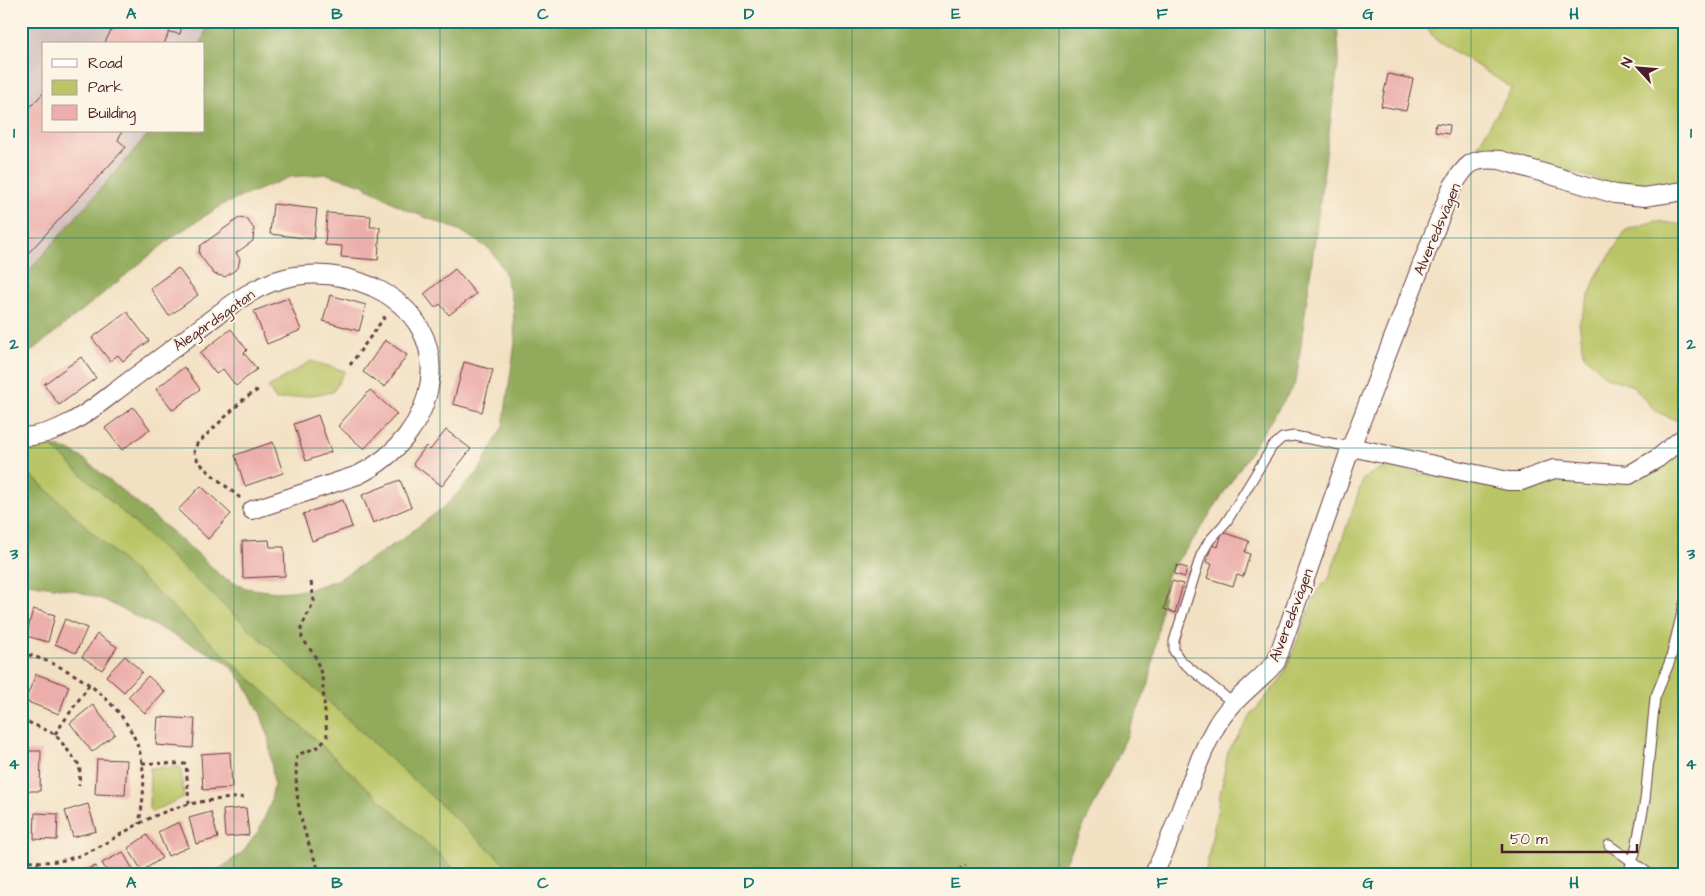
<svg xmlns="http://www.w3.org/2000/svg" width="1705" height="896" font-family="'Architects Daughter',sans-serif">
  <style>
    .industrial { fill: #d1c0bc }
    .green { fill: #b9c566; stroke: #827248 }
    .forest { fill: #92aa5b; stroke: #6e6443 }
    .building { fill: #ecaeaa }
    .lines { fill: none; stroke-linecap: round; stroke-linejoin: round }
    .service-casing { stroke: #633c42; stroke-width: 11 }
    .minor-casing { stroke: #633c42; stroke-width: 20 }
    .path { stroke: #633c42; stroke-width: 3; stroke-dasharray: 4 4; stroke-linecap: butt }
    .service { stroke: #fff; stroke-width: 9 }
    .minor { stroke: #fff; stroke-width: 18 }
    .grid { fill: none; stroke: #0f766e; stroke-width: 1; stroke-opacity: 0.55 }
    .labels { text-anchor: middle; stroke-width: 4; stroke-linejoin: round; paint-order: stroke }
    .street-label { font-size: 15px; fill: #4a1f2b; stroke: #fcf5e5 }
    .neatline { fill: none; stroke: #0f766e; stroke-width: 2 }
    .grid-label { font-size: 16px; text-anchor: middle; font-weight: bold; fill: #0f766e }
  </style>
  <rect width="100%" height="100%" fill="#fcf5e5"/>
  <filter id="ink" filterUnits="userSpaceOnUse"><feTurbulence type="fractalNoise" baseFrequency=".02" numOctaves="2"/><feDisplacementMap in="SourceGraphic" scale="10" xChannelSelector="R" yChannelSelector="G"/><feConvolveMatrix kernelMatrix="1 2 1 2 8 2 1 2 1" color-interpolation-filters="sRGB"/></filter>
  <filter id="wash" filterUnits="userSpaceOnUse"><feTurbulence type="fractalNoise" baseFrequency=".0096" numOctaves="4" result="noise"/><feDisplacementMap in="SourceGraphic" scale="20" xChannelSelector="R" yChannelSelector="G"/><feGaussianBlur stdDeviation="1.12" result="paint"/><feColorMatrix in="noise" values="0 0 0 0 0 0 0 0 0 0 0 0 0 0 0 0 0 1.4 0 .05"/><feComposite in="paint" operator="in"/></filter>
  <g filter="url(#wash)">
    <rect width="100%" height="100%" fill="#f2e0c2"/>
    <path class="industrial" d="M21 21H209L201 44H44V131H151L21 280Z"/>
    <g class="green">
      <path d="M1422 21H1684V183L1661 187 1631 188 1477 147 1512 88 1435 39Z"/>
      <path d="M1655 221 1684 225V419L1680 422 1655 411 1633 386 1606 377 1584 355 1579 323 1597 275 1626 230Z"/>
      <path d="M311 361 345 371 333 392 276 400 268 387Z"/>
      <path d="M51 446 517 875H461L21 466V448Z"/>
      <path d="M1684 446V875H1205L1228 752 1252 714 1283 676 1317 591 1329 578 1363 479 1377 470 1392 467 1469 484 1519 487 1548 476 1614 482Z"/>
      <path d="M181 767 184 797 152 812 149 808 150 768Z"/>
    </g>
    <g class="forest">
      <path d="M209 21H1337L1339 57 1296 382 1195 537 1167 575 1149 684 1117 759 1059 875H517L51 446 69 450 84 459 197 553 222 577 245 588 276 592 307 590 339 579 401 540 445 506 478 472 503 426 515 343 513 303 504 271 491 250 461 231 404 209 363 185 327 174 290 177 224 204 175 235 21 360V280L151 131H204V44H201Z"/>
      <path d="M21 466 461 875H211L243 852 259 830 270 805 274 784 268 735 260 712 248 690 236 672 223 660 104 600 73 590 21 582Z"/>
    </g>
    <g id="blocks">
      <g class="building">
        <path d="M116 21H183L180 34 169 32 164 44H104Z"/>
        <path d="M1388 74 1413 79 1406 111 1381 106Z"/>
        <path d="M44 92V131H122L118 140 126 147 21 261V117Z"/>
        <path d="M1436 123 1450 125 1449 134 1435 132Z"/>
        <path d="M273 204 317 209 314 239 270 234Z"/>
        <path d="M327 213 371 216 370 227H380L378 260 341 257 342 246 325 245Z"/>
        <path d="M239 218 247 219 254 229 253 241 236 253 240 259 238 268 225 277 214 274 199 254 200 246Z"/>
        <path d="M178 268 198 295 169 316 150 288Z"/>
        <path d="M455 269 476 294 449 315 440 304 435 308 424 294Z"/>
        <path d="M330 295 366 305 359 331 323 321Z"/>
        <path d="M288 298 301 330 267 344 254 311Z"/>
        <path d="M127 312 149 341 123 361 118 355 110 361 92 338Z"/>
        <path d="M231 329 247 350 244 353 257 369 236 386 223 369 216 374 200 353Z"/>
        <path d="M385 340 407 355 385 387 363 372Z"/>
        <path d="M81 357 96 378 59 405 44 384Z"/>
        <path d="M464 362 493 370 482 412 453 404Z"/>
        <path d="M184 367 200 389 173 410 156 389Z"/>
        <path d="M370 390 397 414 364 449 338 426Z"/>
        <path d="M133 407 150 429 122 450 105 428Z"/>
        <path d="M318 415 331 452 306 461 294 424Z"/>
        <path d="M446 430 471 449 442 486 413 464 426 446 430 450Z"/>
        <path d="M273 442 283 473 245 486 235 455Z"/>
        <path d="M400 480 411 507 373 523 362 495Z"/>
        <path d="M201 486 231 514 208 539 178 510Z"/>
        <path d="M343 500 352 527 312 541 303 514Z"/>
        <path d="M1222 532 1249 541 1245 552 1250 554 1243 577 1237 575 1233 586 1207 578 1212 564 1206 562 1212 545 1218 547Z"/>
        <path d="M269 540 270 547H284L285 576 243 578 242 541Z"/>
        <path d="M1177 565 1187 568 1185 577 1174 574Z"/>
        <path d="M1172 581 1183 584 1175 613 1164 609Z"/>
        <path d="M33 609 55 615 48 642 26 636Z"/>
        <path d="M65 619 87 628 76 653 55 644Z"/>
        <path d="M97 634 117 647 102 670 82 657Z"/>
        <path d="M125 656 142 672 124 692 106 676Z"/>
        <path d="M36 674 69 686 59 714 25 701Z"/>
        <path d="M148 676 165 692 145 713 128 697Z"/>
        <path d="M93 705 115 734 92 752 70 723Z"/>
        <path d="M158 717 195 719 193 748 156 745Z"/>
        <path d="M21 751H41L40 791H21Z"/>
        <path d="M230 752 232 788 203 790 201 754Z"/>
        <path d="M97 759 127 760 125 795 95 794Z"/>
        <path d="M88 804 96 831 73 837 65 811Z"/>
        <path d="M246 808 249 835 225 837 223 810Z"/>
        <path d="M211 812 218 838 196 844 189 818Z"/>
        <path d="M35 813 58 814 57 840 34 839Z"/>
        <path d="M179 822 189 847 168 856 158 832Z"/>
        <path d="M147 835 162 858 142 871 128 848Z"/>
        <path d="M123 852 136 875H109L102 863Z"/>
        <path d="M96 866 98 875H74V873Z"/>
      </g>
    </g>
  </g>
  <g filter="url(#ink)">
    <use href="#blocks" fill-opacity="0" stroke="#633c42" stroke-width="1"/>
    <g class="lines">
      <g class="service-casing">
        <g id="service">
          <path d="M1233 703 1181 661 1174 651V641L1201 555 1209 541 1227 521 1272 447 1282 438 1294 436 1351 447"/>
          <path d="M1609 845 1651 875"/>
          <path d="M1627 875 1635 853 1645 800 1655 698 1670 661 1684 604"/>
        </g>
      </g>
      <g class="minor-casing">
        <g id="minor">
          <path d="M21 437C57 436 85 415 112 394 138 374 165 355 191 335 223 311 255 282 295 276 322 272 348 276 373 287 465 330 437 437 358 475L252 510"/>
          <path d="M1351 447 1508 481H1521L1554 469 1629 475 1658 458 1684 437"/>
          <path d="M1153 875C1178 829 1189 775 1214 730 1228 702 1256 685 1276 662L1351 447 1451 189C1466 165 1470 157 1500 160L1615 194 1644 197 1684 191"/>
        </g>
      </g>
      <g class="path">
        <path d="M350 365 386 315"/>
        <path d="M240 498C228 487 202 469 195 456 193 451 195 448 197 444L245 398 261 388"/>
        <path d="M311 582 314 601 301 628 302 638 315 656 322 676 327 737 318 747 297 755C293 801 303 833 321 875"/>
        <path d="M21 653C75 665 139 711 143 771 145 788 142 807 139 824"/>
        <path d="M21 719 55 734 80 766 79 786"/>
        <path d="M55 734 89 685"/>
        <path d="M142 763 186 764 189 804"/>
        <path d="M21 859C84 873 114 830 167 811 192 801 219 799 246 797"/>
        <path d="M36 875 38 862"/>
        <path d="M952 875 966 865"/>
      </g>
      <use href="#service" class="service"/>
      <use href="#minor" class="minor"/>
    </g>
  </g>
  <path class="grid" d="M234 21V875M440 21V875M646 21V875M852 21V875M1059 21V875M1265 21V875M1471 21V875M21 238H1684M21 448H1684M21 658H1684"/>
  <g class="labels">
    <g class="street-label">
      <text transform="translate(1437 229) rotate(-67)" y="5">Alveredsvägen</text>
      <text transform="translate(214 320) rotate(-35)" y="5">Ålegårdsgatan</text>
      <text transform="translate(1291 615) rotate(-69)" y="5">Alveredsvägen</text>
    </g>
  </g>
  <rect width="1705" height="896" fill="none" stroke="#fcf5e5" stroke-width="55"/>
  <rect x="42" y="42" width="162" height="90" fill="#fcf5e5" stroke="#b59f9b"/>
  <rect x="52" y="59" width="25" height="8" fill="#ffffff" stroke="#b59f9b"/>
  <text x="88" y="68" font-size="15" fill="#4a1f2b">Road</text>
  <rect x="52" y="80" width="25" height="15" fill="#b9c566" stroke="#b59f9b"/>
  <text x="88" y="92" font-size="15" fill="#4a1f2b">Park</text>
  <rect x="52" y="105" width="25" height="15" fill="#ecaeaa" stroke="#b59f9b"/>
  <text x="88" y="118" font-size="15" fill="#4a1f2b">Building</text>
  <g transform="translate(1638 68) rotate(296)" stroke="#fcf5e5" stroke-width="4" paint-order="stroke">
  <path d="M0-4L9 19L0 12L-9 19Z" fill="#4a1f2b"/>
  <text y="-8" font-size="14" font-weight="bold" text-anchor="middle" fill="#4a1f2b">N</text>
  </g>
  <path d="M1502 844v8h135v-8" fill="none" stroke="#4a1f2b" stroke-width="2.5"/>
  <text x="1510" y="844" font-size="15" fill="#4a1f2b" stroke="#fcf5e5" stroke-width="4" paint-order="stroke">50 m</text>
  <rect x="28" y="28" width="1650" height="840" class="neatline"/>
  <g class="grid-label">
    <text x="131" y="19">A</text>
    <text x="337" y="19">B</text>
    <text x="543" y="19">C</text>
    <text x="749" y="19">D</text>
    <text x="956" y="19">E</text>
    <text x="1162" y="19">F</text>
    <text x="1368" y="19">G</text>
    <text x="1574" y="19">H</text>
    <text x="14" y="138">1</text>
    <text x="1691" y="138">1</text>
    <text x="14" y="349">2</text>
    <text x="1691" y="349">2</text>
    <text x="14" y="559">3</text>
    <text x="1691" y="559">3</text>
    <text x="14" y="769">4</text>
    <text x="1691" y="769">4</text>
    <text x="131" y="888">A</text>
    <text x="337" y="888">B</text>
    <text x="543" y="888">C</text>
    <text x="749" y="888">D</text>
    <text x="956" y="888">E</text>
    <text x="1162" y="888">F</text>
    <text x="1368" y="888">G</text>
    <text x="1574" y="888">H</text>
  </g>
</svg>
